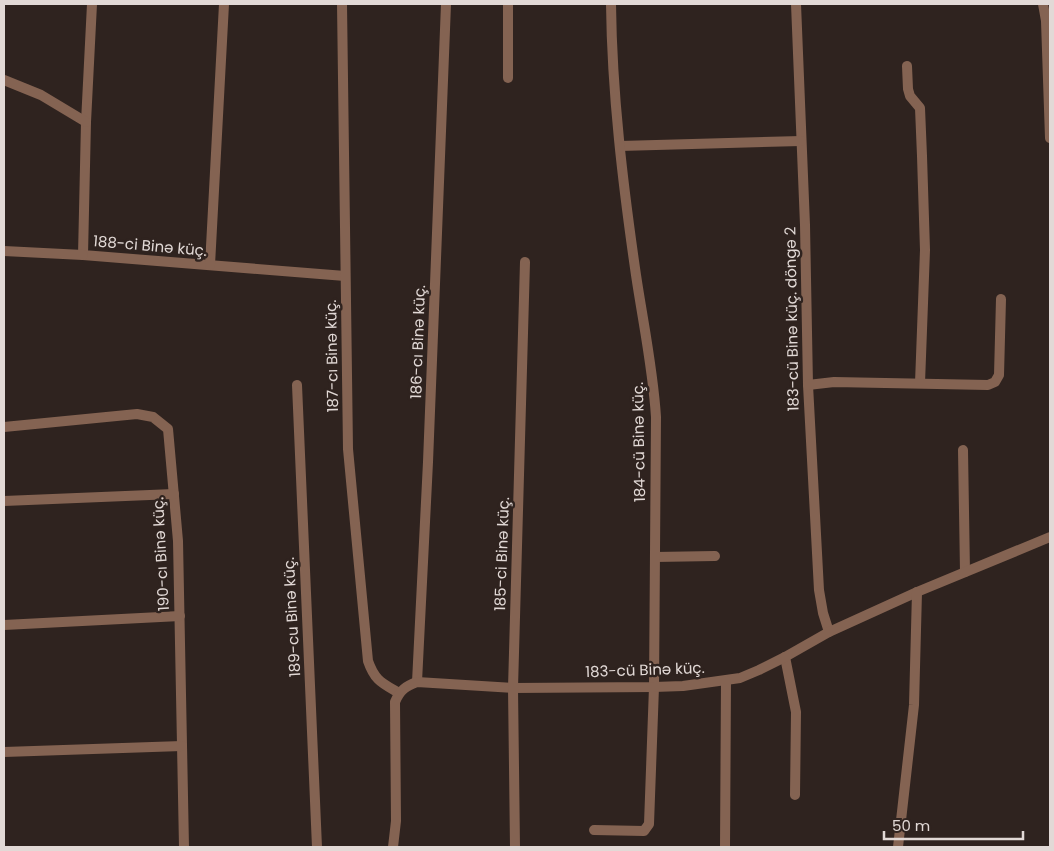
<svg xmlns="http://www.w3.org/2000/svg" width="1054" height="851" font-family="Poppins,sans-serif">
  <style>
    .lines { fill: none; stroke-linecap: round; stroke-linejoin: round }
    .minor { stroke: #846352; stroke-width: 10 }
    .labels { text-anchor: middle; stroke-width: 5; stroke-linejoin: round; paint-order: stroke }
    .street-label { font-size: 15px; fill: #e2d9d6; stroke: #2f231f }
  </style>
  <rect width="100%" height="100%" fill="#2f231f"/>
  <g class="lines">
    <g class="minor">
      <path d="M92 4 86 122 83 255 345 276"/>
      <path d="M342 4 348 449 368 661C375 681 382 683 399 693"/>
      <path d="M796 4 805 225 808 385 819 590 823 613 829 632"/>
      <path d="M1043 4 1046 21 1050 138"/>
      <path d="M907 66 908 89 910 96 920 108 922 156 925 250 920 383"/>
      <path d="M508 78V4"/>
      <path d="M4 80 41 95 86 122"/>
      <path d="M620 146 801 141"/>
      <path d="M4 251 83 255"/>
      <path d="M210 265 224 4"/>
      <path d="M297 385 317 847"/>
      <path d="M808 385 834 382 988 385 995 382 999 375 1001 299"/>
      <path d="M4 427 137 414 153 417 168 429 178 541 184 847"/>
      <path d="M963 450 965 572"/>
      <path d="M4 501 174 494"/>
      <path d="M655 557 715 556"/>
      <path d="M4 625 180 616"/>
      <path d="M785 657 796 712 795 795"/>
      <path d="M417 682 428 462 446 4"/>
      <path d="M4 752 182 746"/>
      <path d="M594 830 644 831 649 824 654 687 656 417C653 369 643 322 636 275 623 185 612 94 611 4"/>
      <path d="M393 847 396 821 395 702C400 690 406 686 417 682L513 688 654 687 683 686 740 678 759 670 785 657 829 632 917 592 1050 537"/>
      <path d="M515 847 513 688 525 262"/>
      <path d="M725 847 726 681"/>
      <path d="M898 847 914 705 917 592"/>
    </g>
  </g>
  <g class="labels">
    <g class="street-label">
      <text transform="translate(150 246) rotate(5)" y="5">188-ci Binə küç.</text>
      <text transform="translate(792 319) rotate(-91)" y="5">183-cü Binə küç. döngə 2</text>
      <text transform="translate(418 342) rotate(-88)" y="5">186-cı Binə küç.</text>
      <text transform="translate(332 356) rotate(-91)" y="5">187-cı Binə küç.</text>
      <text transform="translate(639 442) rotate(-91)" y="5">184-cü Binə küç.</text>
      <text transform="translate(161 554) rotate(-93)" y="5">190-cı Binə küç.</text>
      <text transform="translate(502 554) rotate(-88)" y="5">185-ci Binə küç.</text>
      <text transform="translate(292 617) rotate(-93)" y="5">189-cu Binə küç.</text>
      <text transform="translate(645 670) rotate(-2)" y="5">183-cü Binə küç.</text>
    </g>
  </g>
  <rect width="1054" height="851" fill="none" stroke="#e2d9d6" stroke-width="10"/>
  <path d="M884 831v8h139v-8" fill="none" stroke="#e2d9d6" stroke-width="2.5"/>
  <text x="892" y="831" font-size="15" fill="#e2d9d6" stroke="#2f231f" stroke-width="4" paint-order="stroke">50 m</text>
</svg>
